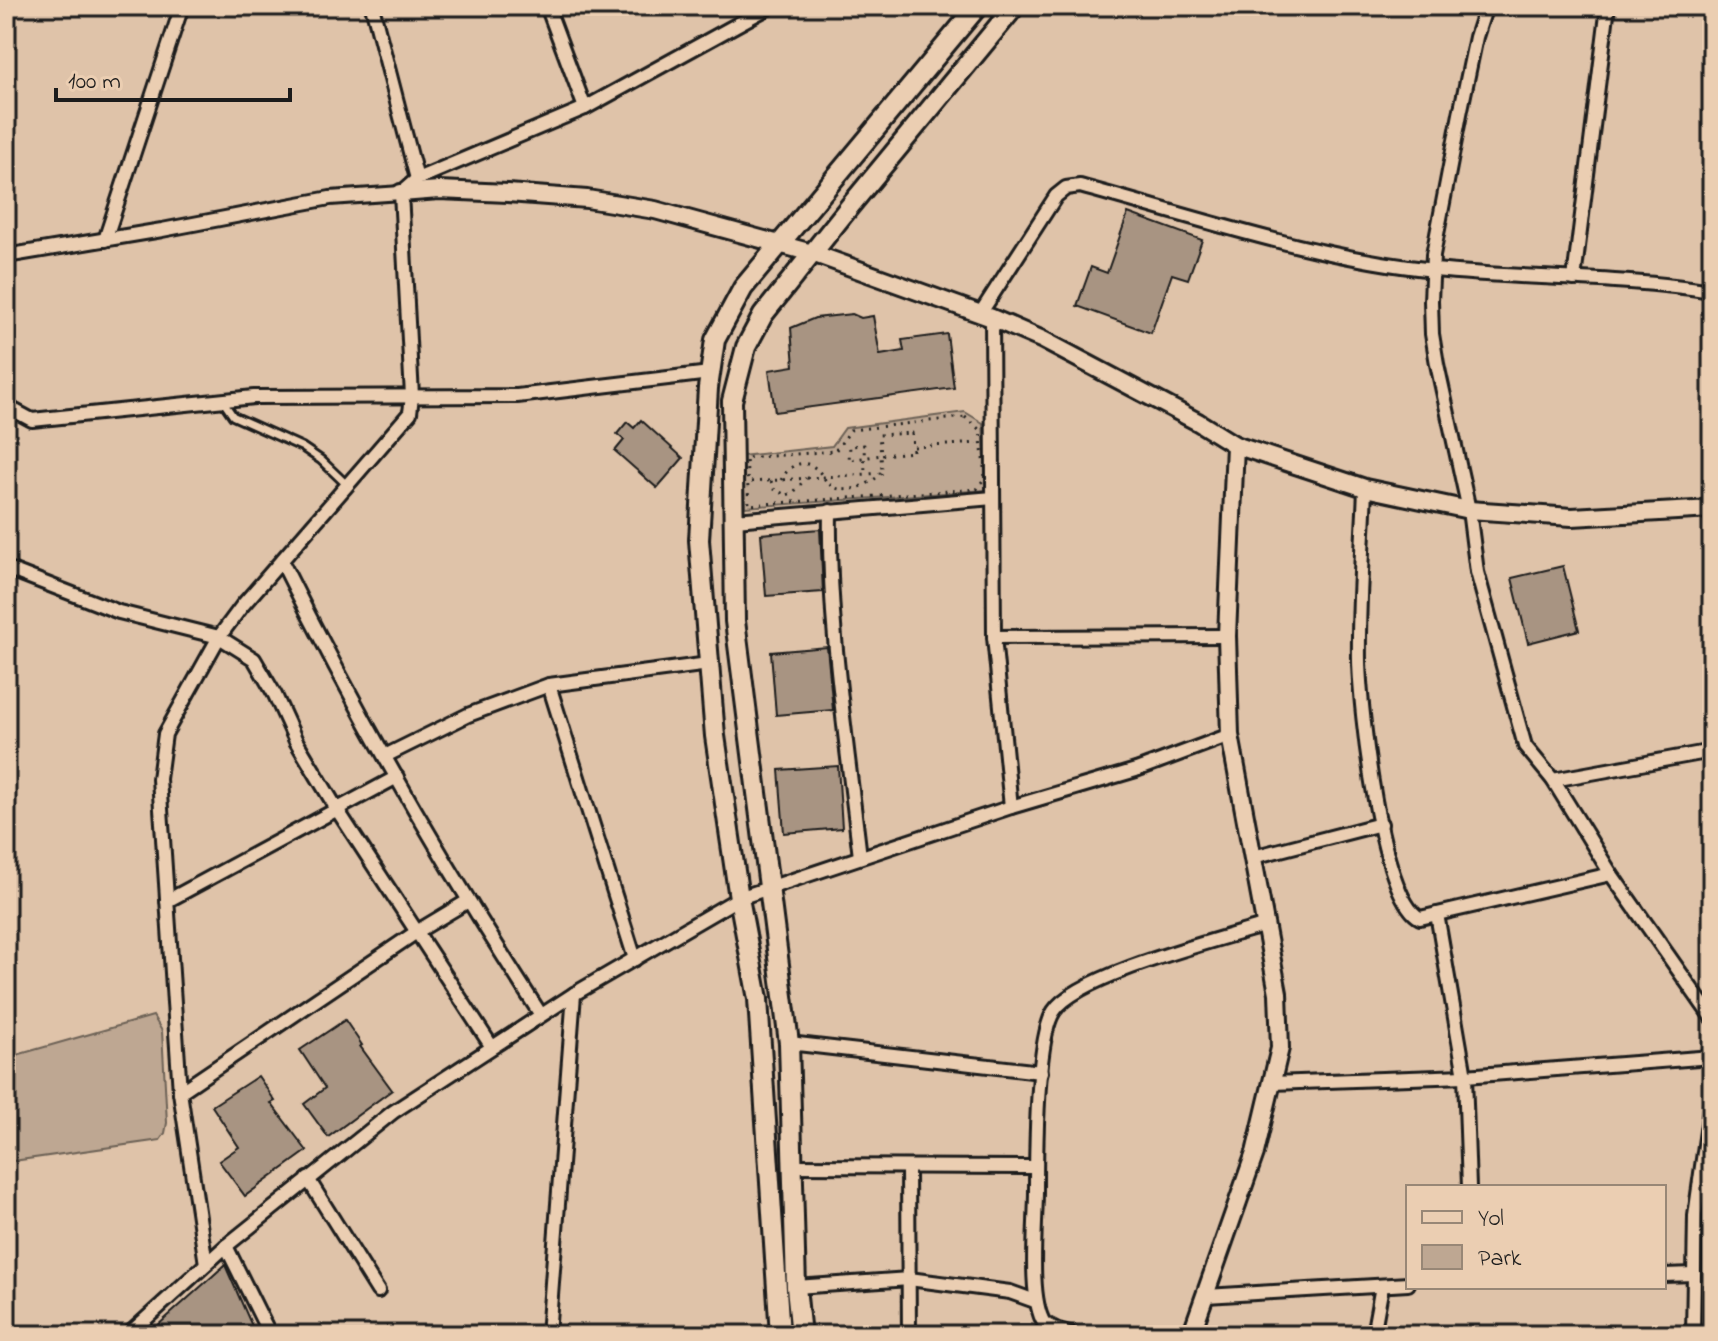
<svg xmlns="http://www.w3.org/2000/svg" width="1718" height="1341" font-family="'Indie Flower',sans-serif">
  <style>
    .green { fill: #bea792; stroke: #6d6257; stroke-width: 2 }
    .building { fill: #a89482; stroke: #1c1c1c; stroke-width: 2 }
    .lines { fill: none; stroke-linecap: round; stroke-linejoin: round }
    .service-casing { stroke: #1c1c1c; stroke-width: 12 }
    .minor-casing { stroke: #1c1c1c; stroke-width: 18 }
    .tertiary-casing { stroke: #1c1c1c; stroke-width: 22 }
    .secondary-casing { stroke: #1c1c1c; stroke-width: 24 }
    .path { stroke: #1c1c1c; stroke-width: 3; stroke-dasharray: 2 6; stroke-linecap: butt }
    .service { stroke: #ebceb2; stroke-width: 6 }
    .minor { stroke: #ebceb2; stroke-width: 12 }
    .tertiary { stroke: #ebceb2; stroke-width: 16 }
    .secondary { stroke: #ebceb2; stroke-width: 18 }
  </style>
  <rect width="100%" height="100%" fill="#dfc3a9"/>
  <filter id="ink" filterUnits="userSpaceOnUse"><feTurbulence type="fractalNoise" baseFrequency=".0125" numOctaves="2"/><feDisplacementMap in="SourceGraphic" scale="16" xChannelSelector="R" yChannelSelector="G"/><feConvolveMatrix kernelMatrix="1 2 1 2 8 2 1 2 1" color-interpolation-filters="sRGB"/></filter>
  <g filter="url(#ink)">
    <g class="green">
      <path d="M965 412 983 423 987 490 745 507 742 456 832 446 845 428Z"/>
      <path d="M153 1016 162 1031 167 1123 165 1133 160 1140 6 1162V1058Z"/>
      <path d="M1708 1186H1712V1335H1704L1703 1193Z"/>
    </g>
    <g class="building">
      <path d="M1128 213 1202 240 1188 279 1172 274 1151 333 1077 306 1091 267 1107 273Z"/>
      <path d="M852 314 861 318 873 316 880 355 904 351 902 340 947 334 954 388 775 412 769 370 794 366 791 328 815 318Z"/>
      <path d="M641 420 683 458 657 488 615 451 624 440 617 434 627 422 634 428Z"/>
      <path d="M820 529 823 592 766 596 761 534Z"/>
      <path d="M1563 566 1579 630 1528 643 1512 578Z"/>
      <path d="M827 647 833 710 776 715 771 652Z"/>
      <path d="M838 766 842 828 784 833 779 770Z"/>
      <path d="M345 1020 362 1045 360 1046 392 1090 328 1137 304 1104 325 1088 300 1050Z"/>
      <path d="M258 1076 275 1101 271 1103 307 1151 245 1196 219 1161 239 1147 212 1106Z"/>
      <path d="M225 1265 256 1335H147Z"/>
    </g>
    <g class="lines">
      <g class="service-casing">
        <path id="service" d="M222 400 233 416 302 447 321 460 346 484"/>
      </g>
      <g class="minor-casing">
        <g id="minor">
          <path d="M372 6 417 179"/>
          <path d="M547 6 585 108"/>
          <path d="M1486 6 1476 37 1460 114 1433 255 1431 301 1432 334 1437 364 1469 510 1477 572 1525 746 1553 780 1611 874 1712 1018"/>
          <path d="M105 240 182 6"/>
          <path d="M6 256 162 230 330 198 401 193 417 179 585 108 771 6"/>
          <path d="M1574 279 1608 6"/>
          <path d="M980 314 1056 196 1066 188 1080 186C1195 217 1315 258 1434 270 1526 279 1620 277 1712 291"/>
          <path d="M992 318 994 637 1011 807"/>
          <path d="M6 406 32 420 254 397 517 396 710 373"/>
          <path d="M1365 488C1363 545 1358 603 1359 661 1360 707 1380 898 1420 918L1611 874"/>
          <path d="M830 511C828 626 847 743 860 857"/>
          <path d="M735 520 993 498"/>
          <path d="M282 562C359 718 446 869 541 1015"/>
          <path d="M6 568 119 612 219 637 254 659 275 695 296 741 338 811 492 1047"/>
          <path d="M994 637 1227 636"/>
          <path d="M549 685 635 959"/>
          <path d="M385 756 468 715 549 685 709 664"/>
          <path d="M1553 780 1712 751"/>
          <path d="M1253 857 1381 824"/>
          <path d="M167 901 397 777"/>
          <path d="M1437 914 1465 1076 1469 1187"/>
          <path d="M789 1043 1041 1072"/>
          <path d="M1272 1083 1465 1076 1712 1057"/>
          <path d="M180 1092 418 931 468 901"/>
          <path d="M792 1166 1036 1167"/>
          <path d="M908 1167 909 1335"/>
          <path d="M308 1179 378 1291"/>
          <path d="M226 1246 270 1335"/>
          <path d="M206 1264 180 1092 159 779 165 734 219 637 242 606 410 413 412 396 401 193"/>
          <path d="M1664 1275 1694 1274"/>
          <path d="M796 1287 909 1279 1010 1292 1035 1301"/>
          <path d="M1206 1296 1408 1284"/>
          <path d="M128 1335 226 1246 393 1112 574 994 739 898 1011 807 1136 770 1230 735"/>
          <path d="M548 1335 574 994"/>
          <path d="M1077 1335 1058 1330 1044 1323C1028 1297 1036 1225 1036 1191 1036 1155 1036 1038 1054 1011 1077 975 1221 939 1266 925"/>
          <path d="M1373 1335 1382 1286"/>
          <path d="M1693 1335 1695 1216 1712 1095"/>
        </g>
      </g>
      <g class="tertiary-casing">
        <g id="tertiary">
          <path d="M401 193 439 190 508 193 587 199 655 210 812 253 992 318 1043 340 1198 422 1235 445 1365 488 1469 510 1572 517 1712 509"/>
          <path d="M1191 1335 1255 1153 1280 1048 1278 993 1230 735 1227 636 1235 445"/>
        </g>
      </g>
      <g class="secondary-casing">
        <g id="secondary">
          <path d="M780 1335 758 999 739 898 715 736 699 540 708 388 715 340 743 288 978 6"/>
          <path d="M801 1335 796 1287 789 1043 735 621 732 401 746 347 763 315 850 206 1015 6"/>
        </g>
      </g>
      <g class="path">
        <path d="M965 417 980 430 985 477 977 489 749 505 746 458 835 451 851 430Z"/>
        <path d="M912 433 913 452 881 455 879 435Z"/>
        <path d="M914 447 978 443"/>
        <path d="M781 480C790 463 807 456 821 474 823 476 826 482 829 484 844 497 870 485 882 473"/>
        <path d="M771 481 774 489 786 495 793 493 806 478"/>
        <path d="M751 482C795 479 838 476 882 473L881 455 849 460 850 446 864 445 865 474"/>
      </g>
      <use href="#service" class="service"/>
      <use href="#minor" class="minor"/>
      <use href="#tertiary" class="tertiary"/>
      <use href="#secondary" class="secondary"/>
    </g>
  </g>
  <rect width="1718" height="1341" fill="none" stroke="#ebceb2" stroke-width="32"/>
  <rect x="16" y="16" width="1686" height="1309" fill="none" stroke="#1c1c1c" stroke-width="3" filter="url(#ink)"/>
  <rect x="1406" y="1185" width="260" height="104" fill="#ebceb2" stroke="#988776" stroke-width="2"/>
  <rect x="1422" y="1211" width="40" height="12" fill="#ebceb2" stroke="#988776" stroke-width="2"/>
  <text x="1478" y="1225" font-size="24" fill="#1c1c1c">Yol</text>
  <rect x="1422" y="1245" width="40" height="24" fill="#bea792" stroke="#988776" stroke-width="2"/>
  <text x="1478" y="1265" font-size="24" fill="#1c1c1c">Park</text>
  <path d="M56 88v12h234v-12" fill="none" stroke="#1c1c1c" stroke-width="4"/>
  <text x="68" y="88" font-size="24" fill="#1c1c1c" stroke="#ebceb2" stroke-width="6" paint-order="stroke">100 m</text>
</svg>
